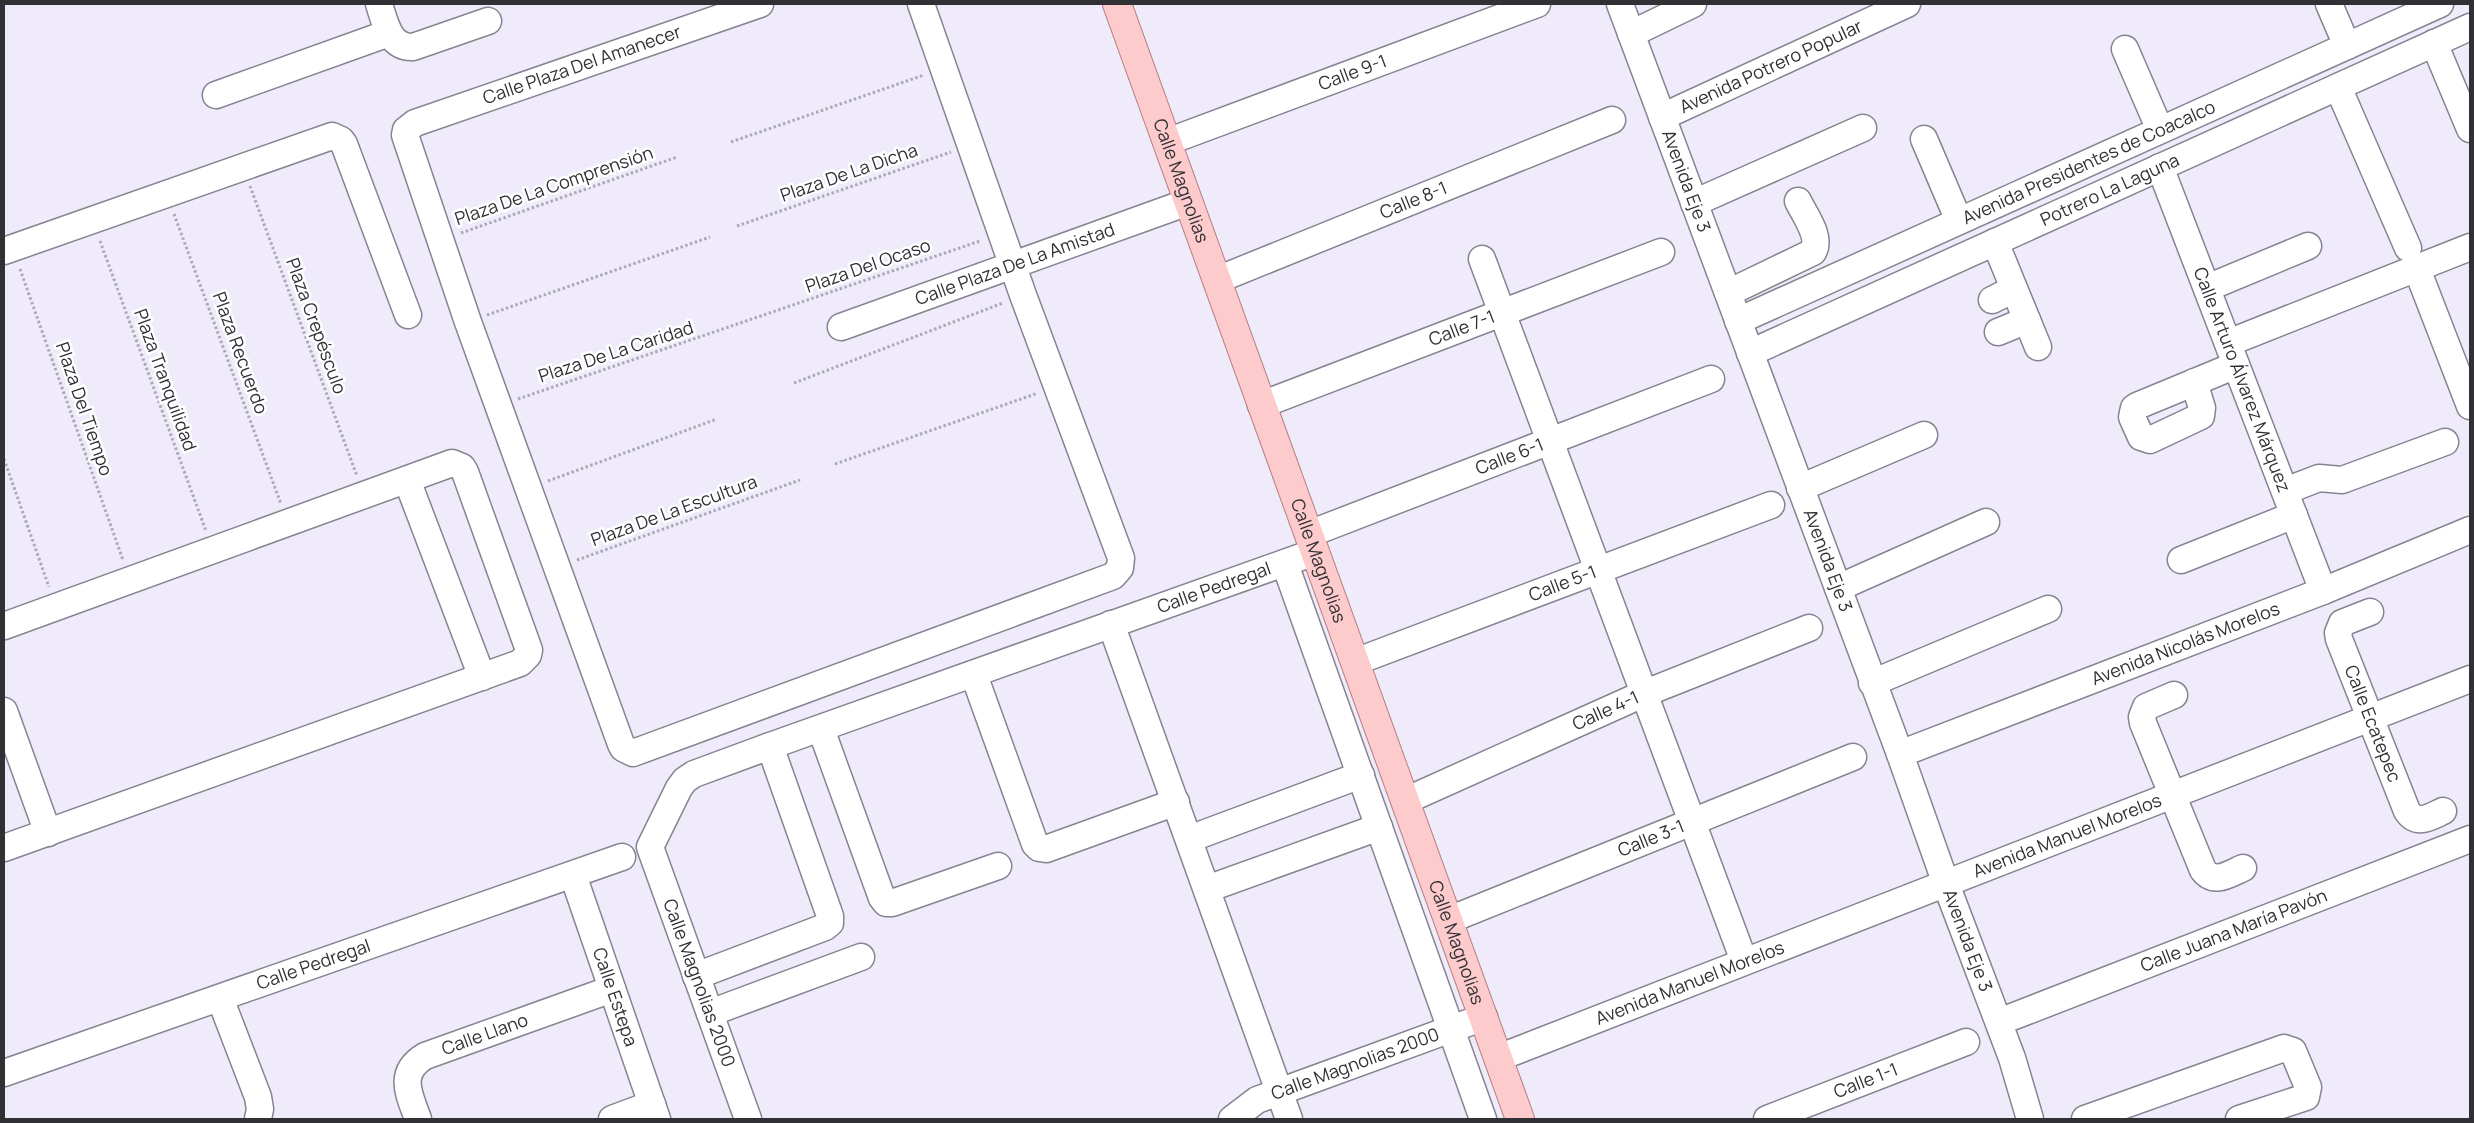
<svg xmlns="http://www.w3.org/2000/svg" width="2474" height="1123" font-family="Manrope,sans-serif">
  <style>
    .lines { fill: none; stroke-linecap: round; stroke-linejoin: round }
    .minor-casing { stroke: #878391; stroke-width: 29 }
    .major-casing { stroke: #b57e80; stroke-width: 30 }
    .path { stroke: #aca9b4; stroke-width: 3; stroke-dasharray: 2.5 2.5; stroke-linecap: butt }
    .minor { stroke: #fff; stroke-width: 26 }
    .major { stroke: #fdcbcb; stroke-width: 28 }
    .labels { text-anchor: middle; stroke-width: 5; stroke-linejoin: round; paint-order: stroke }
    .street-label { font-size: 18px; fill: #313035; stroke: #fff }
  </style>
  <rect width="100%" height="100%" fill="#efebfa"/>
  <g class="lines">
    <g class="minor-casing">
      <g id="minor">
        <path d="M379 4C385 22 389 48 413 47L488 21"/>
        <path d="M760 4 415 123 406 130 405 135 468 322 621 744 623 748 633 753 1113 576 1120 568 1121 558 1023 295 921 4"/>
        <path id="s1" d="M1620 4 1900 754 1946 884 2012 1058 2030 1119"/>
        <path d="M2329 4 2347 46"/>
        <path d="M1631 34 1693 4"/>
        <path d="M2434 43 2470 129"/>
        <path d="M2125 49 2160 130"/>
        <path d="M2338 87 2408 248"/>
        <path d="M216 95 389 33"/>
        <path id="s2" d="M1662 117 1907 4"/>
        <path d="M1924 139 1959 221"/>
        <path id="s3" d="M1167 142 1537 4"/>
        <path id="s4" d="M2160 167 2323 591"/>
        <path d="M1694 203 1863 128"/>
        <path d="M1995 242 2038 347"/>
        <path d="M4 251 332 136 341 140 344 144 408 315"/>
        <path d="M1482 259 1744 961"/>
        <path d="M2417 269 2470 406"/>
        <path id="s5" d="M1217 280 1612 120"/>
        <path d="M2207 288 2308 246"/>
        <path d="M1728 293 1813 252C1822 237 1805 216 1798 201"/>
        <path d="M1992 300 2014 289"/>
        <path id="s6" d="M1738 321 2440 4"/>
        <path id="s7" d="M841 327 1188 202"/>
        <path d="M1998 332 2027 320"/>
        <path d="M2228 343 2470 247"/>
        <path id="s8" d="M1750 353 2470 27"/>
        <path d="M2194 382 2202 408 2201 416 2150 440 2141 437 2132 417 2134 408 2137 406 2236 365"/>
        <path id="s9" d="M1261 405 1661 252"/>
        <path d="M407 480 482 677"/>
        <path d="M1800 488 1924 435"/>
        <path d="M2285 491 2319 478 2342 480 2445 442"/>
        <path id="s10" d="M1309 534 1711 379"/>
        <path d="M2181 560 2294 515"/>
        <path d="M1285 564 1483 1119"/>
        <path d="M1838 588 1986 522"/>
        <path id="s11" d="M2370 612 2342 623 2338 633 2339 639 2407 811C2417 826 2430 817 2443 811"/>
        <path d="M1111 624 1289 1119"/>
        <path d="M4 626 452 463 462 467 465 472 529 650 528 655 520 663 4 848"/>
        <path id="s12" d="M1355 662 1771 505"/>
        <path d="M974 675 1035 844 1039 848 1046 849 1176 802"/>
        <path d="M1872 683 2048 609"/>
        <path d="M2174 695 2146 707 2142 717 2143 723 2203 870C2214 885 2229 874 2243 868"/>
        <path d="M4 711 48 833"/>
        <path d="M821 729 882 898 886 903H892L998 866"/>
        <path id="s13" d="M1900 754 2323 591 2470 530"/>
        <path id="s14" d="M1405 801 1643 694 1809 628"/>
        <path d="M1189 839 1361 775"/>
        <path id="s15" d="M573 875 657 1119"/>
        <path d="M1207 889 1379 827"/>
        <path id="s16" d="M1449 920 1853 757"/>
        <path d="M696 976 825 927 830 923V916L770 746"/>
        <path d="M220 998 258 1097 260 1109 258 1119"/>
        <path d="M710 1013 861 957"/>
        <path id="s17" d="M1999 1022 2470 839"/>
        <path id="s18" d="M1498 1058 2470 679"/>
        <path id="s19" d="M4 1073 622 857"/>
        <path id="s20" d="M418 1119C409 1094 397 1073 425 1056L612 989"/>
        <path d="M612 1119 652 1104"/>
        <path id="s21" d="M748 1119 650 847 679 788 685 780 694 774 770 746 1315 552"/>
        <path id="s22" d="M1232 1119 1257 1100 1484 1017"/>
        <path id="s23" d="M1767 1119 1966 1042"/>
        <path d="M2085 1119 2284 1048 2293 1051 2308 1087 2306 1097 2239 1119"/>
      </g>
    </g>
    <g class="major-casing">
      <g id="major">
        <path id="s24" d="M1117 4 1520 1119"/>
      </g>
    </g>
    <g class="path">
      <path d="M731 142 924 75"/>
      <path d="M250 186 357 476"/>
      <path d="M174 214 281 504"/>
      <path d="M737 226 951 152"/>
      <path d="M461 233 677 157"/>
      <path d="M100 241 206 531"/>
      <path d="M20 269 123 560"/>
      <path d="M487 315 710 237"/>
      <path d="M794 383 1003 303"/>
      <path d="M518 399 980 241"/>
      <path d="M4 459 49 587"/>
      <path d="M835 464 1038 393"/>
      <path d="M548 481 717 419"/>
      <path d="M577 560 800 480"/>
    </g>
    <use href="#minor" class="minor"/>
    <use href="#major" class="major"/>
  </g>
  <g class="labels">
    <g class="street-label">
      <text transform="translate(582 65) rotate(-19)" y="6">Calle Plaza Del Amanecer</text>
      <text dy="6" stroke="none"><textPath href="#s2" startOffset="120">Avenida Potrero Popular</textPath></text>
      <text dy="6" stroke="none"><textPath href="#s3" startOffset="198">Calle 9-1</textPath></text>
      <text dy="6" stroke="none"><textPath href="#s6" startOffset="385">Avenida Presidentes de Coacalco</textPath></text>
      <text transform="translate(849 173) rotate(-19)" y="6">Plaza De La Dicha</text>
      <text dy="6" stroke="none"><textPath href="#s24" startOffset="188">Calle Magnolias</textPath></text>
      <text dy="6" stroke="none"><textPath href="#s1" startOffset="189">Avenida Eje 3</textPath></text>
      <text transform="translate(554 186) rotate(-19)" y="6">Plaza De La Comprensión</text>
      <text dy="6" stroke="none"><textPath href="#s8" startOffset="395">Potrero La Laguna</textPath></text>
      <text dy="6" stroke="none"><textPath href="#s5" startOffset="212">Calle 8-1</textPath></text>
      <text dy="6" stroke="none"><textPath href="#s7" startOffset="185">Calle Plaza De La Amistad</textPath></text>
      <text transform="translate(868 266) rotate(-19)" y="6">Plaza Del Ocaso</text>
      <text transform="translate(316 326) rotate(70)" y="6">Plaza Crepésculo</text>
      <text dy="6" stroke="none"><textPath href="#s9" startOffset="215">Calle 7-1</textPath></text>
      <text transform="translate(616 352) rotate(-18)" y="6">Plaza De La Caridad</text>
      <text transform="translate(240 353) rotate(70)" y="6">Plaza Recuerdo</text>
      <text dy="6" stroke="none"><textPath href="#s4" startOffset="228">Calle Arturo Álvarez Márquez</textPath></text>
      <text transform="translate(165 380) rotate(70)" y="6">Plaza Tranquilidad</text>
      <text transform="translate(84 409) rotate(71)" y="6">Plaza Del Tiempo</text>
      <text dy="6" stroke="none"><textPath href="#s10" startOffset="215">Calle 6-1</textPath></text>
      <text transform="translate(674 511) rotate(-20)" y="6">Plaza De La Escultura</text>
      <text dy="6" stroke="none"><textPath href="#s24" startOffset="592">Calle Magnolias</textPath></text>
      <text dy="6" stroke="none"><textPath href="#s1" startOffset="594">Avenida Eje 3</textPath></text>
      <text dy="6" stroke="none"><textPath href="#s12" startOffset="222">Calle 5-1</textPath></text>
      <text dy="6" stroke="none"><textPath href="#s21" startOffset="928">Calle Pedregal</textPath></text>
      <text dy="6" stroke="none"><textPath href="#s13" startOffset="306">Avenida Nicolás Morelos</textPath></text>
      <text dy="6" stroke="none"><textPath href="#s14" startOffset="220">Calle 4-1</textPath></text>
      <text dy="6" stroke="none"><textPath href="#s11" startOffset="138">Calle Ecatepec</textPath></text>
      <text dy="6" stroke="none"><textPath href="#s18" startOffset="611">Avenida Manuel Morelos</textPath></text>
      <text dy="6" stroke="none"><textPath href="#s16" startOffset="218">Calle 3-1</textPath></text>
      <text dy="6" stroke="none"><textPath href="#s17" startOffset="252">Calle Juana María Pavón</textPath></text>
      <text dy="6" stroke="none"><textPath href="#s1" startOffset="999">Avenida Eje 3</textPath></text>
      <text dy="6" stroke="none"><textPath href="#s24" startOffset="998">Calle Magnolias</textPath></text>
      <text dy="6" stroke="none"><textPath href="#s19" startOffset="328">Calle Pedregal</textPath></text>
      <text dy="6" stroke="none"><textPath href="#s18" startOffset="206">Avenida Manuel Morelos</textPath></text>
      <text transform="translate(699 983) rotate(70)" y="6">Calle Magnolias 2000</text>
      <text dy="6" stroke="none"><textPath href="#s15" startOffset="129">Calle Estepa</textPath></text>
      <text dy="6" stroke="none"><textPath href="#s20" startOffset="135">Calle Llano</textPath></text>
      <text dy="6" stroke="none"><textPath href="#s22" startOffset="136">Calle Magnolias 2000</textPath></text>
      <text dy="6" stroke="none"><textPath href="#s23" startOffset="106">Calle 1-1</textPath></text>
    </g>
  </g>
  <rect width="2474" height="1123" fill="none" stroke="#313035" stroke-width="10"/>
</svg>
